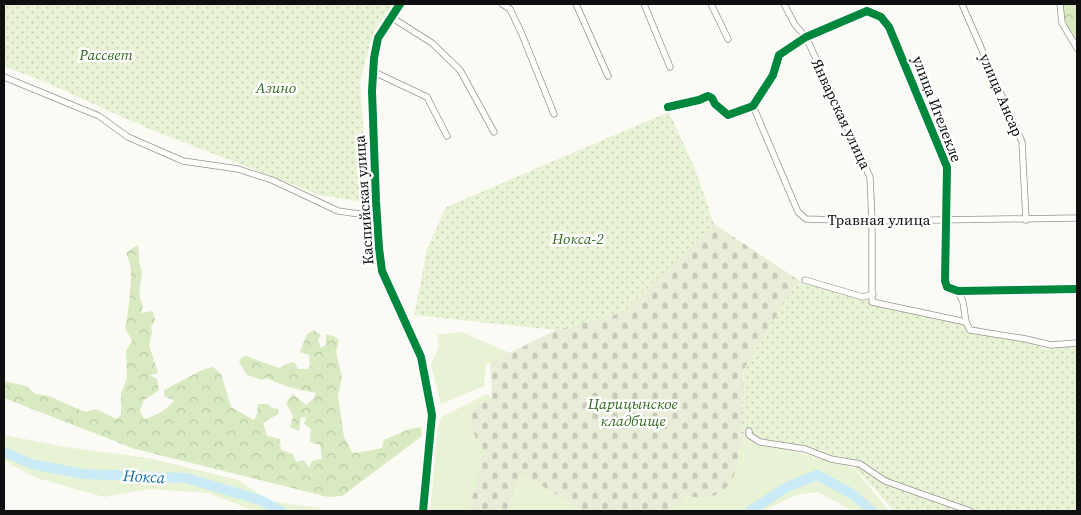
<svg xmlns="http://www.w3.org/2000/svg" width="1081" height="515" font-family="'Source Serif 4',serif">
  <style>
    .grass { fill: #e8f2d4 }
    .forest { fill: url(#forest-crowns) }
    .cemetery { fill: url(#cemetery-stones) }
    .park { fill: url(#park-dots) }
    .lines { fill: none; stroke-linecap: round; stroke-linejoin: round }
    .river { stroke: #caebf6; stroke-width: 10 }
    .minor-casing { stroke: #969592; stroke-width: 7 }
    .tertiary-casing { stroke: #969592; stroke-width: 8 }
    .minor { stroke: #fffefd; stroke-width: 5.5 }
    .tertiary { stroke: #fffefd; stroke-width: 7 }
    .cycleway-casing { stroke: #fff; stroke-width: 11 }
    .cycleway { stroke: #00873e; stroke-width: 8 }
    .labels { text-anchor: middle; stroke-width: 5; stroke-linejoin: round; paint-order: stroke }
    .park-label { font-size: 15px; font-style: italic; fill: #33691e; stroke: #fff }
    .street-label { font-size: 15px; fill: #0f0f0f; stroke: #fff }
    .water-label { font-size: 16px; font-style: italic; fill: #1671a4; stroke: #fff }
  </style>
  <defs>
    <pattern id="forest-crowns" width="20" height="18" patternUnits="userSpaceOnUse" patternTransform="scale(1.25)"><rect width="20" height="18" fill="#d9eac2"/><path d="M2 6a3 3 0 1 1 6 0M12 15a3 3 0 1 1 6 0" fill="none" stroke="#b9c8a6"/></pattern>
    <pattern id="cemetery-stones" width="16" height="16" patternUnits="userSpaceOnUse" patternTransform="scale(1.25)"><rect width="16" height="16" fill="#e9edd8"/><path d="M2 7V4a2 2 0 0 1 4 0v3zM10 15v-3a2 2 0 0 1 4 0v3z" fill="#c7cab8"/></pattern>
    <pattern id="park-dots" width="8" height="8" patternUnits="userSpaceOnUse" patternTransform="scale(1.25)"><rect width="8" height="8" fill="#e8f2d4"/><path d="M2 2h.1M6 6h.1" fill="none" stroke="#c6ceb5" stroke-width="1.8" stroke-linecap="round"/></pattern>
  </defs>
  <rect width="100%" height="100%" fill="#fcfaf4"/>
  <g class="grass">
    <path d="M461 332 510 353 490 363H486L484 386 441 404 431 365 439 346 437 335Z"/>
    <path d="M486 394 492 398 586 511H430L438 427 442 417Z"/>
    <path d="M4 435 65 447 148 458 239 480 268 501 320 508 322 511H254L209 493 149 489 104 497 37 478 4 461Z"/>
    <path d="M743 437 854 468 889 511H853L818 492 795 495 764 511H664L739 461Z"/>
  </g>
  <g class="forest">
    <path d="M1062 4H1076L1077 5V42L1065 24Z"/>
    <path d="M137 245C140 252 139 254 139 261 139 265 142 269 142 273 141 285 136 295 143 305L141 313 153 311 155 320 151 327 152 333 149 345 158 373 150 375 157 379 159 390 144 400 140 411 144 419C153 417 171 408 174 400L164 396V390L202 370 213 367 221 374 231 407 254 420 257 414 258 404H268L272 408 278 409V414L263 423 267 436 280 439 281 450 293 454 296 462 304 460 309 468 312 461 322 459 320 445 310 442 311 429 304 424 306 417H301L299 431 290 427 293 416 286 403 293 394 306 405 313 399 316 393C299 390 283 386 266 378L262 380 247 375 239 362 242 357 246 356 279 368 291 362 295 363 298 369H308L310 366 309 355 300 352 307 334 314 330 321 335 318 340 321 348 326 345V334L336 337 339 341 336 352 342 377 338 397 344 437 352 452 357 453 382 448 384 440C399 434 405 429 421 427L422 436 342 496 328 497 135 449 4 398V381L26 386 35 394 49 396 85 412 96 409 116 419 121 415V393L127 379 126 351 132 341 125 328C128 315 129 305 130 292 131 276 133 268 126 253Z"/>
  </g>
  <path class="cemetery" d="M714 224 803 283 798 284 744 369 741 435 743 437C739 460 736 495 706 497 700 498 693 497 686 496L679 504 665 511H585L521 474 506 511H469L484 451C475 438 468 426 472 410L492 398 490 363 556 330 621 313Z"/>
  <g class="park">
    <path d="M4 4H392L373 33 360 81 368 203 320 195 147 128 43 81 4 66Z"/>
    <path d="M669 112 695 169 714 224 621 313 556 330 414 315 421 283 426 252 446 207Z"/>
    <path d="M803 283 970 325 1048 349 1077 345V511H894L872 486 850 463 743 437 741 435 744 369 795 285Z"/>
  </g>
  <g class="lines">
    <g class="river">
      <path d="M4 452 32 464 83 474 186 478 260 500 281 511"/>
      <path d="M750 511 787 487 817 475 852 494 872 511"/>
    </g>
    <g class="minor-casing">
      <g id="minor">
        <path d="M502 4 510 9 521 32 554 114"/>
        <path d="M576 4 608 76"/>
        <path d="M644 4 670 67"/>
        <path d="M711 4 728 39"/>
        <path d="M784 4 795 25 806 37 870 177 872 221V302L966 322"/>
        <path d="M962 4 1022 142 1026 220"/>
        <path d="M1060 4 1062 23 1077 48"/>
        <path d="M391 17 432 43 460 70 494 132"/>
        <path d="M374 72 427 97 447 136"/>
        <path d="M4 77 99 116 128 137 183 161 238 169 272 180 338 211 374 216 378 218"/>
        <path d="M753 106 798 212 806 219 872 221 1077 218"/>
        <path d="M668 107 699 100 708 96 712 98 715 104 728 115 753 106 773 75 779 55 806 37 867 11 881 17 889 27 947 167 945 281 947 287 958 291 1077 289"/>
        <path d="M805 280 863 297 873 294"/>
        <path d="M958 291 963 302 966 322 970 330 1026 339 1051 345 1077 343"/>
        <path d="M749 431V435L760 442 805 449 831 459 860 464 885 481 970 511"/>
      </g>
    </g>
    <g class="tertiary-casing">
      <path id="tertiary" d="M400 4 378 38 374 58 372 91 376 201 379 248 382 271 421 357 432 415 423 511"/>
    </g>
    <use href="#minor" class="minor"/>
    <use href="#tertiary" class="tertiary"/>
    <g class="cycleway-casing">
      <g id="cycleway">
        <path d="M400 4 378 38 374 58 372 91 376 201 379 248 382 271 421 357 432 415 423 511"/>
        <path d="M668 107 699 100 708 96 712 98 715 104 728 115 753 106 773 75 779 55 806 37 867 11 881 17 889 27 947 167 945 281 947 287 958 291 1077 289"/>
      </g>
    </g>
    <use href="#cycleway" class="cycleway"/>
  </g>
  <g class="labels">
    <g class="park-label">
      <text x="106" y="60">Рассвет</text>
      <text x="276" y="93">Азино</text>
      <text x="578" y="244">Нокса-2</text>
      <text x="633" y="409">Царицынское<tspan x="633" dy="17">кладбище</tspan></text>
    </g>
    <g class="street-label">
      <text transform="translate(1001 95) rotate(67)" y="5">улица Ансар</text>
      <text transform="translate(937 109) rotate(69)" y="5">улица Игелекле</text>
      <text transform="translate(841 114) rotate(65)" y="5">Январская улица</text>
      <text transform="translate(364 200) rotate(-94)" y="5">Каспийская улица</text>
      <text x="879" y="225">Травная улица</text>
    </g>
    <g class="water-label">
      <text transform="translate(144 476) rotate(3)" y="6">Нокса</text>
    </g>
  </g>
  <rect width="1081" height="515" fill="none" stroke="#0f0f0f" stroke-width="10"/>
</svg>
